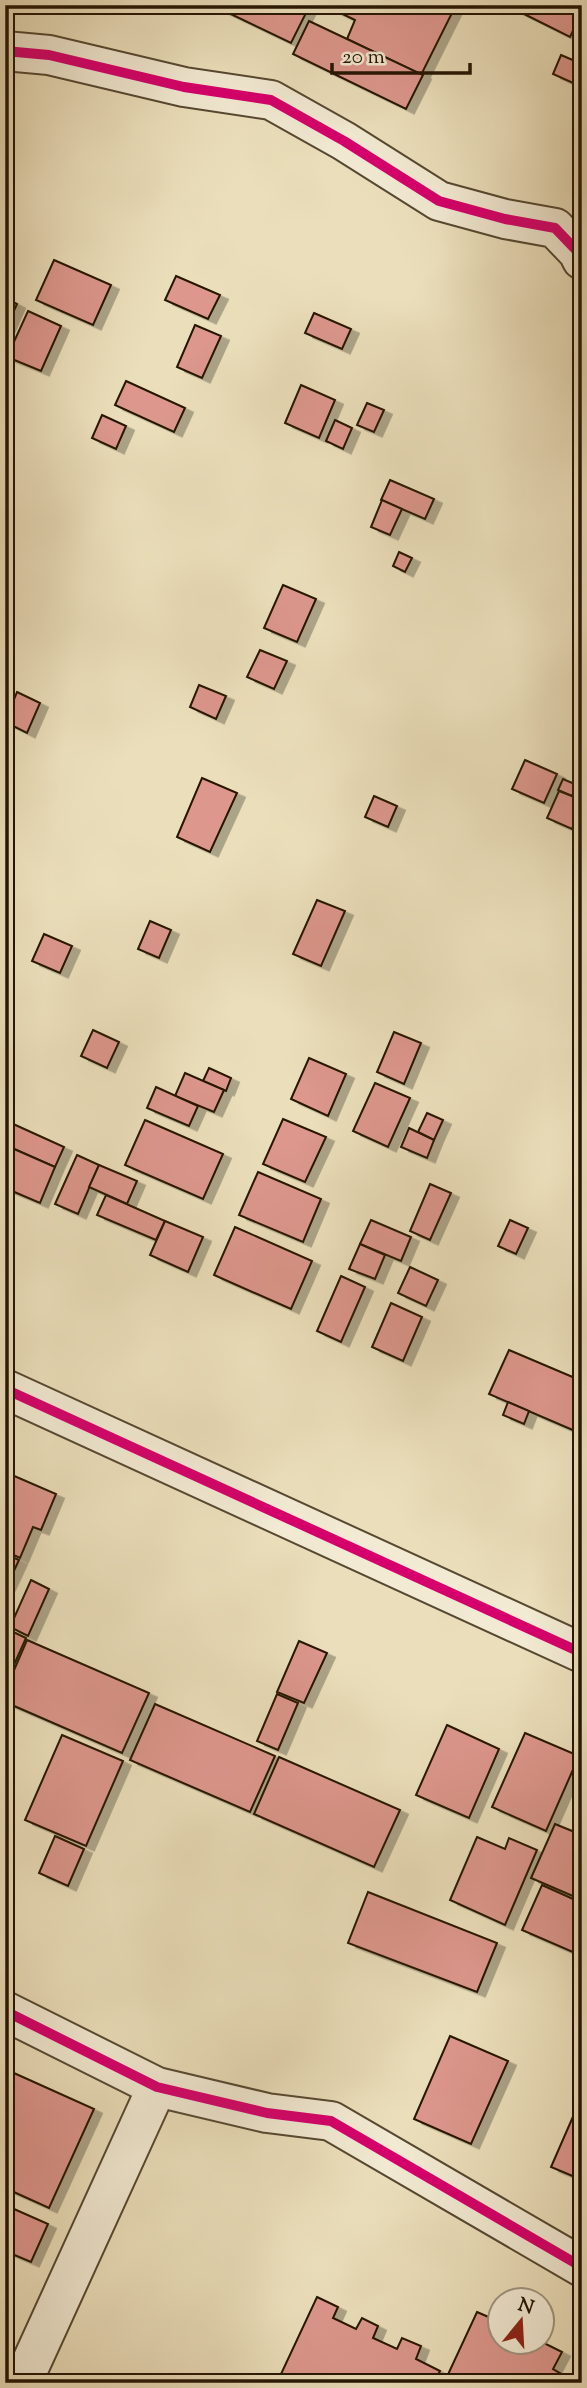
<svg xmlns="http://www.w3.org/2000/svg" width="587" height="2388" font-family="'Sorts Mill Goudy',serif">
  <style>
    .building { fill: #dd978d; stroke: #261503; stroke-width: 2; filter: url(#shadow) }
    .lines { fill: none; stroke-linecap: round; stroke-linejoin: round }
    .minor-casing { stroke: #574831; stroke-width: 42 }
    .minor { stroke: #f2ead3; stroke-width: 38 }
    .cycleway-casing { stroke: #f2ead3; stroke-width: 15 }
    .cycleway { stroke: #d6006c; stroke-width: 10 }
  </style>
  <defs>
    <filter id="shadow"><feDropShadow dx="8" dy="4.5" stdDeviation="0" flood-color="#0004"/></filter>
  </defs>
  <rect width="100%" height="100%" fill="#ebdfbb"/>
  <filter id="stains"><feTurbulence type="fractalNoise" baseFrequency=".00286" numOctaves="4"/><feColorMatrix values="0 0 0 0 .2 0 0 0 0 .09 0 0 0 0 .02 0 0 0 .5 -.17"/></filter>
  <radialGradient id="worn" r=".72"><stop offset=".6" stop-color="#630" stop-opacity="0"/><stop offset="1" stop-color="#630" stop-opacity=".3"/></radialGradient>
  <g class="building">
    <path d="M212 5H310L291 43Z"/>
    <path d="M324 5H456L421 75 347 39 355 20Z"/>
    <path d="M506 5H582V12L570 37Z"/>
    <path d="M309 21 423 75 406 109 293 54Z"/>
    <path d="M582 36V54L575 51Z"/>
    <path d="M561 55 582 64V87L553 74Z"/>
    <path d="M54 260 111 285 93 325 36 300Z"/>
    <path d="M176 276 220 295 208 319 165 300Z"/>
    <path d="M5 298 17 304 5 331Z"/>
    <path d="M28 311 61 326 41 371 7 357Z"/>
    <path d="M314 313 351 329 342 349 305 333Z"/>
    <path d="M195 325 221 336 202 378 177 367Z"/>
    <path d="M126 381 185 408 174 432 115 405Z"/>
    <path d="M301 385 335 400 319 438 285 423Z"/>
    <path d="M367 403 384 410 374 432 357 425Z"/>
    <path d="M102 415 126 426 116 449 92 438Z"/>
    <path d="M335 420 352 428 343 449 326 441Z"/>
    <path d="M390 480 434 499 425 519 381 500Z"/>
    <path d="M382 500 402 509 390 535 371 527Z"/>
    <path d="M399 552 412 558 405 572 393 566Z"/>
    <path d="M283 585 316 599 297 642 264 628Z"/>
    <path d="M260 650 287 661 274 689 247 677Z"/>
    <path d="M199 685 226 696 216 719 190 707Z"/>
    <path d="M17 692 40 703 27 733 5 722Z"/>
    <path d="M525 760 557 774 544 803 512 789Z"/>
    <path d="M202 778 237 793 210 852 177 837Z"/>
    <path d="M563 779 577 785 572 796 558 790Z"/>
    <path d="M559 791 582 800V805L572 829 547 818Z"/>
    <path d="M374 796 397 806 388 827 365 817Z"/>
    <path d="M317 900 345 911 321 966 293 954Z"/>
    <path d="M150 921 171 930 159 958 138 949Z"/>
    <path d="M44 934 72 946 60 973 32 961Z"/>
    <path d="M93 1030 119 1042 107 1068 81 1056Z"/>
    <path d="M394 1032 421 1043 404 1084 377 1072Z"/>
    <path d="M309 1058 346 1074 328 1116 291 1099Z"/>
    <path d="M209 1068 231 1078 226 1091 203 1081Z"/>
    <path d="M185 1073 224 1090 214 1112 175 1096Z"/>
    <path d="M375 1083 410 1098 388 1147 353 1131Z"/>
    <path d="M156 1087 198 1106 189 1126 147 1108Z"/>
    <path d="M427 1113 443 1120 434 1140 418 1132Z"/>
    <path d="M283 1119 326 1137 305 1182 263 1164Z"/>
    <path d="M145 1120 223 1154 203 1199 125 1165Z"/>
    <path d="M11 1123 64 1147 55 1167 5 1145V1137Z"/>
    <path d="M409 1128 434 1140 427 1158 401 1147Z"/>
    <path d="M5 1145 55 1167 40 1203 5 1188Z"/>
    <path d="M77 1155 99 1165 78 1214 55 1204Z"/>
    <path d="M99 1165 137 1181 127 1204 89 1187Z"/>
    <path d="M258 1172 321 1199 303 1242 239 1215Z"/>
    <path d="M430 1184 451 1193 430 1240 410 1231Z"/>
    <path d="M106 1195 165 1221 156 1240 97 1215Z"/>
    <path d="M371 1220 411 1237 401 1261 360 1244Z"/>
    <path d="M510 1220 528 1228 516 1254 498 1246Z"/>
    <path d="M165 1221 203 1237 188 1272 150 1255Z"/>
    <path d="M235 1227 312 1261 291 1309 214 1275Z"/>
    <path d="M360 1244 385 1255 375 1279 349 1269Z"/>
    <path d="M410 1267 438 1280 426 1306 398 1293Z"/>
    <path d="M341 1276 365 1287 341 1342 317 1331Z"/>
    <path d="M391 1303 422 1317 403 1361 372 1347Z"/>
    <path d="M509 1350 582 1381V1434L489 1394Z"/>
    <path d="M508 1402 529 1411 524 1424 503 1415Z"/>
    <path d="M5 1472 56 1494 41 1530 33 1527 20 1558 5 1551Z"/>
    <path d="M5 1554 19 1560 5 1590Z"/>
    <path d="M31 1580 49 1589 28 1636 10 1627Z"/>
    <path d="M5 1628 26 1638 5 1685Z"/>
    <path d="M27 1640 149 1693 122 1753 5 1702V1691Z"/>
    <path d="M299 1641 327 1653 304 1703 277 1692Z"/>
    <path d="M277 1694 298 1703 278 1750 257 1741Z"/>
    <path d="M155 1704 275 1756 250 1812 130 1760Z"/>
    <path d="M447 1725 499 1749 469 1818 416 1795Z"/>
    <path d="M525 1733 579 1756 546 1831 492 1807Z"/>
    <path d="M62 1735 123 1761 86 1846 25 1820Z"/>
    <path d="M279 1757 400 1810 374 1867 254 1814Z"/>
    <path d="M555 1824 582 1835V1900L531 1878Z"/>
    <path d="M55 1836 84 1849 68 1886 39 1873Z"/>
    <path d="M477 1837 505 1849 509 1838 537 1850 505 1925 450 1900Z"/>
    <path d="M542 1885 582 1903V1956L522 1930Z"/>
    <path d="M368 1892 497 1943 477 1992 348 1943Z"/>
    <path d="M450 2036 508 2061 471 2144 414 2119Z"/>
    <path d="M5 2069 94 2109 49 2208 5 2188Z"/>
    <path d="M582 2096V2180L551 2167Z"/>
    <path d="M5 2205 48 2224 31 2262 5 2251Z"/>
    <path d="M317 2297 338 2307 333 2318 356 2329 362 2318 378 2326 373 2338 397 2349 402 2338 421 2346 416 2359 440 2371 434 2383H300L281 2374Z"/>
    <path d="M477 2312 500 2322V2342H542L562 2352 553 2369 577 2383H444Z"/>
  </g>
  <g class="lines">
    <g class="minor-casing">
      <g id="minor">
        <path d="M5 51 49 55 184 87 271 100 344 141 439 201 505 219 555 228 578 252 582 260"/>
        <path d="M5 1389 582 1653"/>
        <path d="M5 2011 157 2087 267 2113 331 2121 582 2267"/>
        <path d="M22 2383 157 2087"/>
      </g>
    </g>
    <use href="#minor" class="minor"/>
    <g class="cycleway-casing">
      <g id="cycleway">
        <path d="M5 51 49 55 184 87 271 100 344 141 439 201 505 219 555 228 578 252 582 260"/>
        <path d="M5 1389 582 1653"/>
        <path d="M5 2011 157 2087 267 2113 331 2121 582 2267"/>
      </g>
    </g>
    <use href="#cycleway" class="cycleway"/>
  </g>
  <rect width="587" height="2388" fill="none" stroke="#ebdfbb" stroke-width="28"/>
  <rect x="7" y="7" width="573" height="2374" fill="none" stroke="#261503" stroke-width="3.5"/>
  <rect x="14" y="14" width="559" height="2360" fill="none" stroke="#261503" stroke-width="2"/>
  <g transform="translate(521 2321) rotate(18)"><circle r="33" fill="#f2ead3" stroke="#a09580" stroke-width="2"/>
  <path d="M0-5L12 26L0 18L-12 26Z" fill="#8f2418"/>
  <text y="-10" font-size="19" font-weight="bold" text-anchor="middle" fill="#261503">N</text>
  </g>
  <path d="M332 63v10h138v-10" fill="none" stroke="#261503" stroke-width="3.5"/>
  <text x="342" y="63" font-size="21" fill="#261503" stroke="#f2ead3" stroke-width="5" paint-order="stroke">20 m</text>
  <rect width="100%" height="100%" filter="url(#stains)"/>
  <rect width="100%" height="100%" fill="url(#worn)"/>
</svg>
